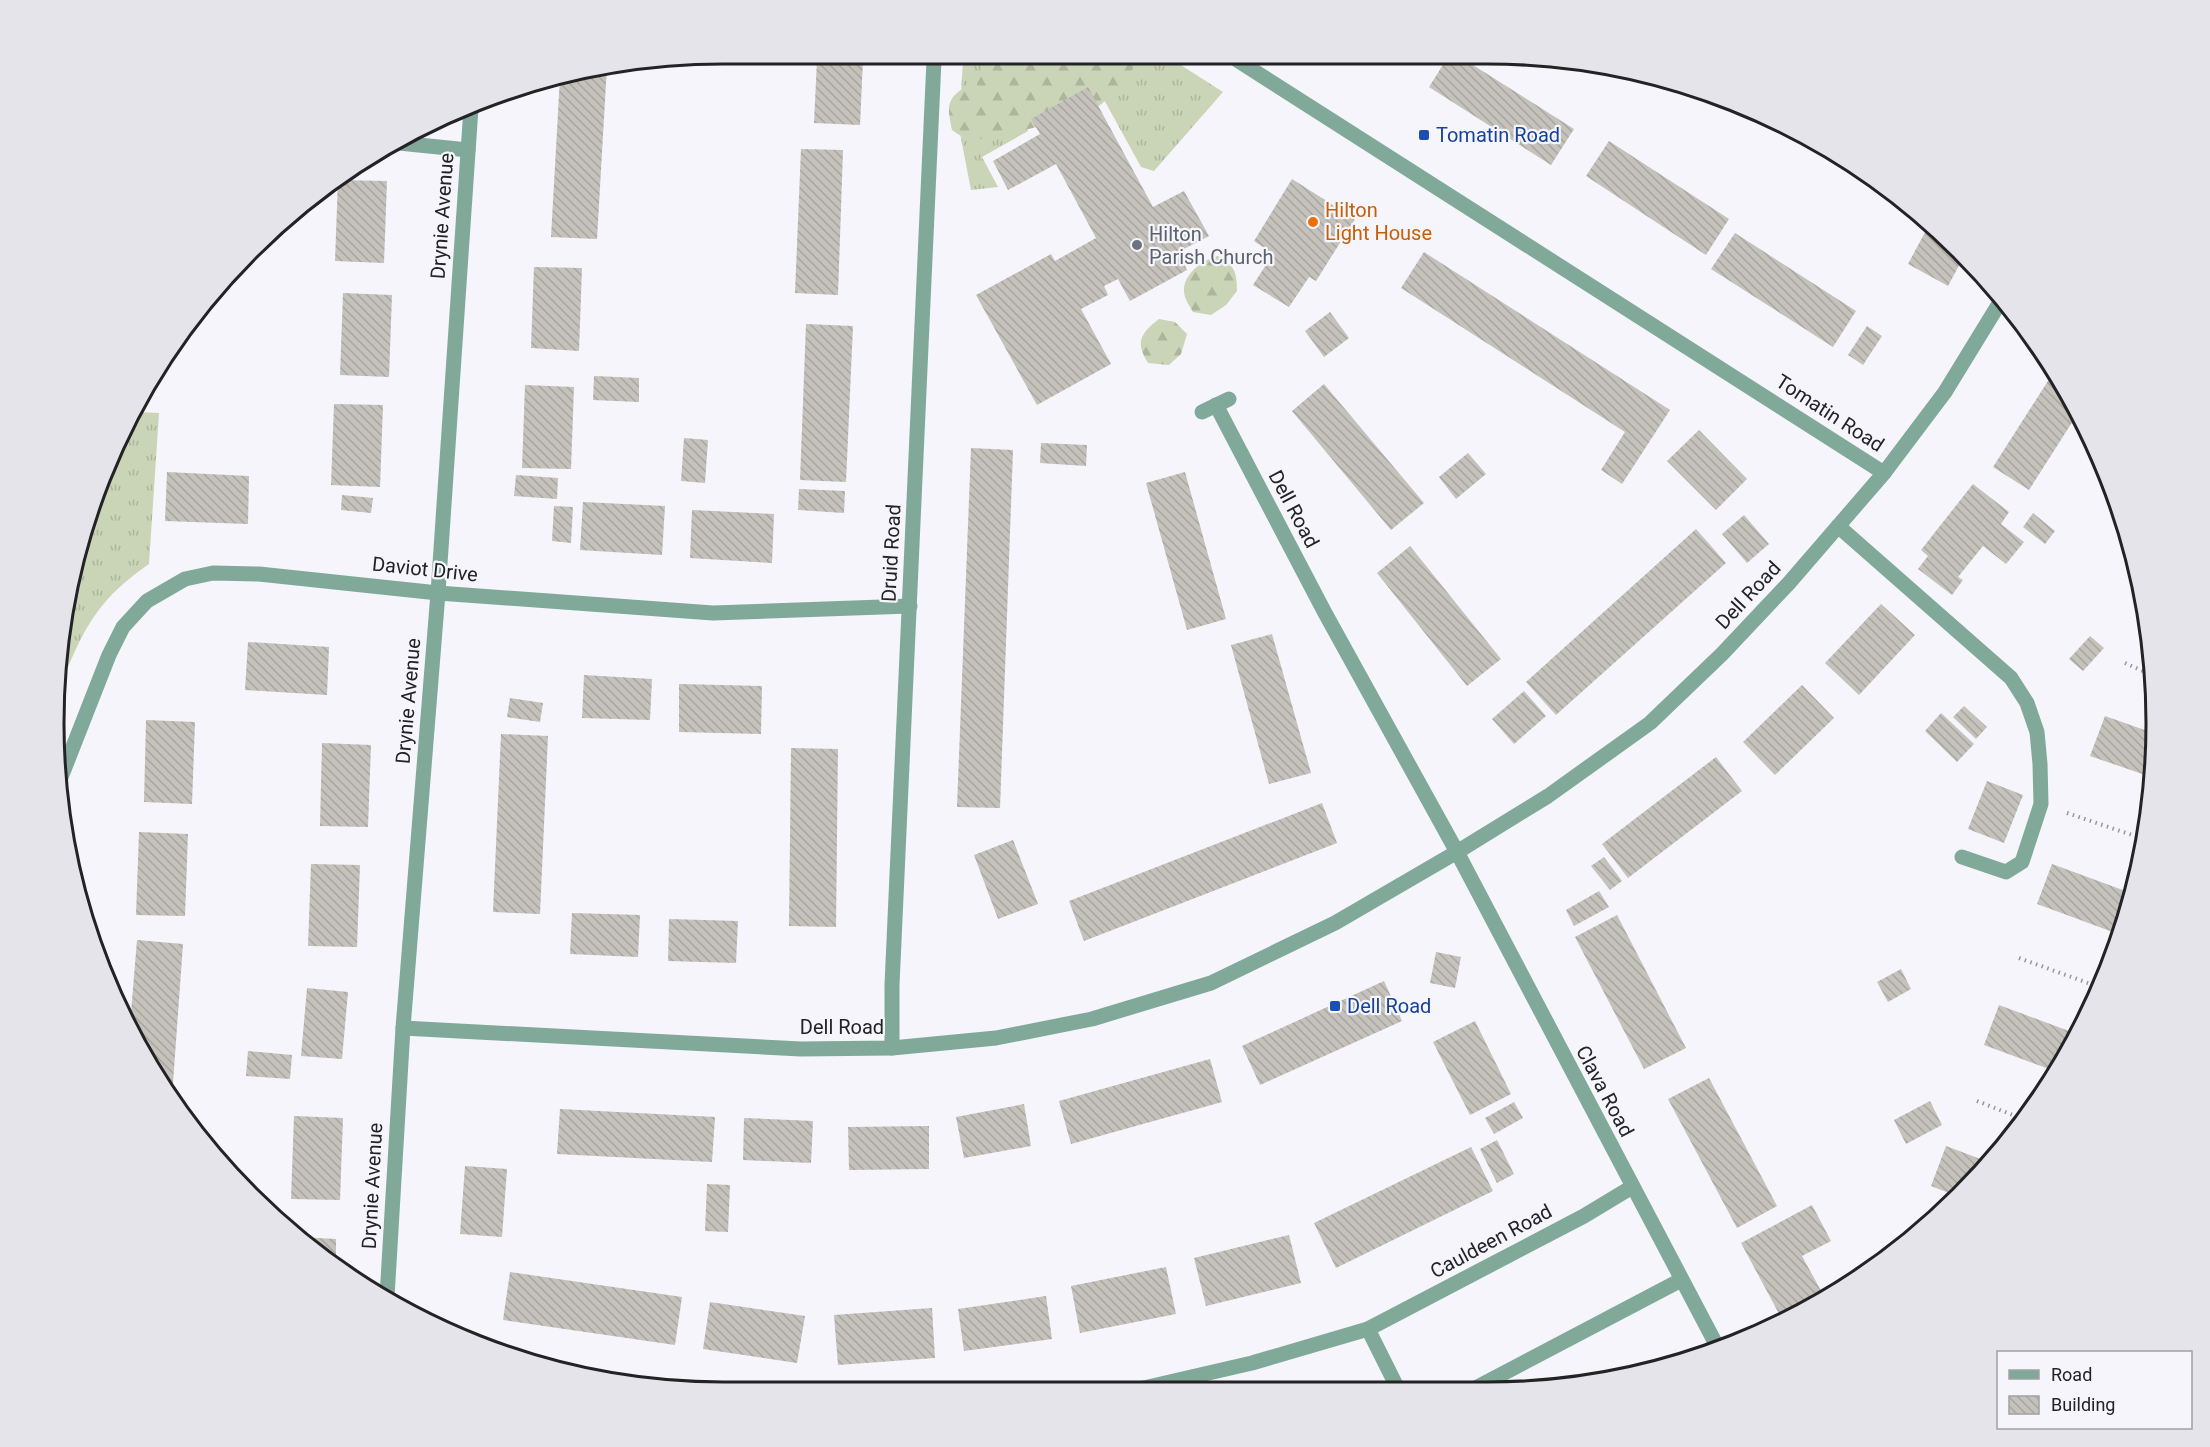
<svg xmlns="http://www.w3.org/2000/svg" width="2210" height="1447" font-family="Roboto,sans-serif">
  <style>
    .grass { fill: url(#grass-tufts) }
    .forest { fill: url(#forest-firs) }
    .building { fill: url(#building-back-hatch) }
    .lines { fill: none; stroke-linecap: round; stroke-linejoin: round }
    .path { stroke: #97979b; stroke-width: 4; stroke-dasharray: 1.5 4.5; stroke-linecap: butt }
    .minor { stroke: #80a999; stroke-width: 15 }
    .transit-dot { fill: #1a4fb4; stroke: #f5f5fb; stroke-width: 2 }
    .food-dot { fill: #e8710a; stroke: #f5f5fb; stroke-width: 2 }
    .worship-dot { fill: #6b7280; stroke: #f5f5fb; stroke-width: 2 }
    .labels { text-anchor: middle; stroke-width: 4.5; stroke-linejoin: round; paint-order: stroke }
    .transit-label { font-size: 20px; fill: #164399; stroke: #f5f5fb; text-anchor: start }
    .food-label { font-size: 20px; fill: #c56008; stroke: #f5f5fb; text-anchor: start }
    .street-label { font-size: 20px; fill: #232325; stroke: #f5f5fb }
    .worship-label { font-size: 20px; fill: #5b616d; stroke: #f5f5fb; text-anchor: start }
    .rim { fill: none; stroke: #232325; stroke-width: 3 }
  </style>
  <defs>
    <pattern id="grass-tufts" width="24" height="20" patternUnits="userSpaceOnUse" patternTransform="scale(1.5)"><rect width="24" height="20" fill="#cad4b6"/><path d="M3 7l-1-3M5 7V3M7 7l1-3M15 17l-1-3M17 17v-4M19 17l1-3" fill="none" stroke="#adb69c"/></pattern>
    <pattern id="forest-firs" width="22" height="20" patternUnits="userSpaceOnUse" patternTransform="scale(1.5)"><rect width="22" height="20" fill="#cad4b6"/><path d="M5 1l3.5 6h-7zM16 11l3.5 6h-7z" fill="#adb69c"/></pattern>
    <pattern id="building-back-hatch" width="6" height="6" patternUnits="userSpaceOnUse" patternTransform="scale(1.5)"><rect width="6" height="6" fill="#c5c2bc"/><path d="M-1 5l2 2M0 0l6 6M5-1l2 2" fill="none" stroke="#a9a6a1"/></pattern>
  </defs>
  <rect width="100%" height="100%" fill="#f5f5fb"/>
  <g class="grass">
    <path d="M963 60H1173L1223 92 1154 171 1141 167 1091 76 1020 115 1028 131 982 157 998 187 971 190 959 128Z"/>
    <path d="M137 412 159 413 149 564C91 604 81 636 55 699V679L77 551 105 468Z"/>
  </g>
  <g class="forest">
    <path d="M988 60H1140C1126 77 1113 98 1093 110 1078 118 990 140 973 139 964 139 959 135 952 130 947 107 946 98 967 86L977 88C977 76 979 68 988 60Z"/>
    <path d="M1218 256C1235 265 1237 273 1237 291L1226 305 1211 315 1193 312C1189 305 1183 297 1184 288 1186 272 1204 259 1218 256Z"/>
    <path d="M1159 319 1175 322 1187 334 1181 354 1169 365 1148 363C1135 342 1140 334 1159 319Z"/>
  </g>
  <g class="building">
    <path d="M817 60H863L860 125 814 123Z"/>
    <path d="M1446 60H1465L1574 129 1551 165 1429 87Z"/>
    <path d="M607 66 597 239 551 237 560 77Z"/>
    <path d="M1088 87 1153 207 1184 191 1209 236 1178 252 1187 270 1130 301 1118 279 1104 286 1108 295 1081 309 1111 364 1037 405 976 295 1051 254 1055 261 1096 238 1056 164 1008 190 993 161 1040 134 1031 119Z"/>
    <path d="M1609 141 1729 219 1706 255 1586 176Z"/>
    <path d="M801 149 843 150 838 295 795 293Z"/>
    <path d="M1292 179 1355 219 1316 281 1309 277 1289 307 1253 285 1273 254 1254 241Z"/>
    <path d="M338 180 387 181 384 263 335 261Z"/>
    <path d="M1930 223 1963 258 1948 286 1908 264Z"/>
    <path d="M1735 233 1856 311 1833 347 1711 269Z"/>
    <path d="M1424 252 1670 410 1622 484 1601 470 1625 432 1401 288Z"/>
    <path d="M534 267 582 268 579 351 531 348Z"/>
    <path d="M343 293 392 295 389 377 340 375Z"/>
    <path d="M1330 312 1349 338 1324 357 1305 331Z"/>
    <path d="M806 324 853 326 846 482 800 480Z"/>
    <path d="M1867 326 1882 336 1863 365 1848 355Z"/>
    <path d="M2053 373 2078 413 2029 490 1993 467Z"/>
    <path d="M594 376 639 378V402L593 400Z"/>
    <path d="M1324 384 1424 503 1391 530 1292 411Z"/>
    <path d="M525 385 574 387 571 469 522 468Z"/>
    <path d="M334 404 383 405 380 487 331 485Z"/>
    <path d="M1699 430 1747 479 1716 510 1667 461Z"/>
    <path d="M684 438 708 440 705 483 681 481Z"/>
    <path d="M1041 443 1087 445 1086 466 1040 463Z"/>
    <path d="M971 448 1013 450 1000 808 957 807Z"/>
    <path d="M1468 453 1486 474 1456 499 1439 477Z"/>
    <path d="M167 472 249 476 248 524 165 521Z"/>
    <path d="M1185 472 1226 619 1187 630 1146 483Z"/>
    <path d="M516 475 558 478 557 499 514 496Z"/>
    <path d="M1973 484 2009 512 2001 524 2024 542 2006 564 1983 546 1958 577 1963 580 1952 595 1918 569 1928 556 1921 550Z"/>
    <path d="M799 489 845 491 844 513 798 510Z"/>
    <path d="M342 495 373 498 371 513 341 510Z"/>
    <path d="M583 502 665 506 662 555 580 550Z"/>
    <path d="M554 506 573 507 571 543 552 541Z"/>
    <path d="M692 510 774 514 772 563 690 558Z"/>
    <path d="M2033 513 2055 531 2045 544 2023 527Z"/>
    <path d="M1744 515 1769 544 1747 563 1722 534Z"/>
    <path d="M1696 529 1726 563 1556 715 1526 682Z"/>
    <path d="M1410 546 1501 659 1467 686 1377 573Z"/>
    <path d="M1881 604 1915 635 1859 695 1825 663Z"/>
    <path d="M1272 634 1311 773 1269 784 1231 645Z"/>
    <path d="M2090 636 2104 648 2083 671 2069 659Z"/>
    <path d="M248 642 329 647 327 695 245 690Z"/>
    <path d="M584 675 652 679 650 720 582 718Z"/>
    <path d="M679 684 762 686 761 734 679 732Z"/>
    <path d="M1802 685 1834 718 1775 775 1743 742Z"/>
    <path d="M1524 691 1546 716 1514 744 1492 719Z"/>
    <path d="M510 698 543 703 540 722 507 717Z"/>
    <path d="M1964 706 1987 727 1976 739 1953 717Z"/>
    <path d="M1941 713 1974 744 1957 762 1925 731Z"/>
    <path d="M2105 716 2153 733 2151 777 2090 756Z"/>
    <path d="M146 720 195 722 192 804 144 802Z"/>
    <path d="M501 734 548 736 540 914 493 912Z"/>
    <path d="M322 743 371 745 368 827 320 826Z"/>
    <path d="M791 748 838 749 836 927 789 926Z"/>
    <path d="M1716 757 1742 791 1628 878 1602 844Z"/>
    <path d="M1987 781 2023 795 2004 843 1968 829Z"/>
    <path d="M1322 803 1337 843 1084 941 1069 901Z"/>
    <path d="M139 832 188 834 185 916 136 915Z"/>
    <path d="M1013 840 1038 904 998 919 974 855Z"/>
    <path d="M1604 857 1622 881 1610 890 1591 866Z"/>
    <path d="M311 864 360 865 357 947 308 946Z"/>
    <path d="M2052 864 2131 893 2121 935 2037 904Z"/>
    <path d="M1599 891 1609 907 1574 926 1566 910Z"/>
    <path d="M572 913 640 915 638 957 570 954Z"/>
    <path d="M1617 915 1686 1048 1644 1069 1575 937Z"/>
    <path d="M669 919 738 921 736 963 668 961Z"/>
    <path d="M137 940 183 944 172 1097 144 1059 130 1025Z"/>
    <path d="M1436 952 1461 957 1455 988 1430 983Z"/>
    <path d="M1901 969 1911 989 1888 1002 1877 982Z"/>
    <path d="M1384 981 1402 1021 1260 1085 1242 1046Z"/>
    <path d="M307 988 348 992 342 1059 301 1056Z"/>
    <path d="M1999 1005 2077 1034 2066 1059 2057 1072 1984 1045Z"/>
    <path d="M1475 1021 1511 1094 1470 1115 1433 1042Z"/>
    <path d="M248 1051 292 1055 290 1079 246 1076Z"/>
    <path d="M1210 1059 1222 1102 1071 1144 1059 1101Z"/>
    <path d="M1709 1078 1777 1206 1737 1228 1668 1099Z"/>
    <path d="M1930 1101 1942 1125 1906 1144 1894 1120Z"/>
    <path d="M1514 1102 1523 1118 1494 1134 1485 1118Z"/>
    <path d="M1024 1104 1031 1146 964 1158 956 1117Z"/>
    <path d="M560 1109 715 1117 712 1162 557 1154Z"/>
    <path d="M294 1116 343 1118 340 1200 291 1199Z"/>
    <path d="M744 1118 813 1121 811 1163 743 1160Z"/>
    <path d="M929 1126V1169L849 1170 848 1127Z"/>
    <path d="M1497 1140 1514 1174 1497 1183 1480 1149Z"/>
    <path d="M1946 1146 1991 1163 1957 1196 1931 1186Z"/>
    <path d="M1471 1147 1493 1191 1336 1268 1314 1223Z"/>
    <path d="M465 1166 507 1169 502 1237 460 1234Z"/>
    <path d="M707 1184 730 1185 728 1232 705 1231Z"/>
    <path d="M1812 1205 1831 1241 1802 1256 1825 1298 1784 1323 1741 1243Z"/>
    <path d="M1289 1235 1301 1283 1206 1306 1194 1258Z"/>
    <path d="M298 1237 336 1239V1263L318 1251Z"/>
    <path d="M1166 1267 1176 1314 1080 1333 1071 1286Z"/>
    <path d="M510 1272 682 1297 675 1345 503 1320Z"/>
    <path d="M1046 1296 1052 1339 964 1351 958 1309Z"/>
    <path d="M710 1302 805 1316 797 1363 703 1349Z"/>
    <path d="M932 1308 935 1358 838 1365 834 1315Z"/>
  </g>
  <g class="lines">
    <g class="path">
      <path d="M2125 663 2154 676"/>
      <path d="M2067 813 2144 839"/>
      <path d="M2019 958 2099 987"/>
      <path d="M1977 1101 2023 1119"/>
    </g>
    <g class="minor">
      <path d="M1237 60 1884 473"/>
      <path d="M399 143 468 150"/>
      <path d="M1216 405 1325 613 1457 852 1718 1348"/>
      <path d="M1202 412 1229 399"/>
      <path d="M1838 526 2011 678 2027 703 2037 732 2040 764 2041 804 2022 862 2006 872 1962 857"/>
      <path d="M58 785 109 655 123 627 147 601 185 579 213 573 259 574 438 593 713 613 910 606"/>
      <path d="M403 1028 801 1049 892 1048 996 1038 1092 1019 1211 983 1335 923 1457 852 1548 796 1650 723 1722 654 1789 583 1884 473 1945 392 2002 299"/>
      <path d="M892 1048V985L934 60"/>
      <path d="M387 1297 403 1028 438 593 471 108"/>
      <path d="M1368 1329 1399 1391"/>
      <path d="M1135 1390 1252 1363 1368 1329 1584 1216 1632 1187"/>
      <path d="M1470 1391 1681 1280"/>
    </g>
  </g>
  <g class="transit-dot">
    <rect x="1418" y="129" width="12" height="12" rx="3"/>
    <rect x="1329" y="1000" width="12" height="12" rx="3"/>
  </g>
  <circle class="food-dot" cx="1313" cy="222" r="6"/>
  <circle class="worship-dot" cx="1137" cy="245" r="6"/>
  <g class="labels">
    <g class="transit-label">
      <text x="1436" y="142">Tomatin Road</text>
      <text x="1347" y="1013">Dell Road</text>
    </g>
    <g class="food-label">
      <text x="1325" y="217">Hilton<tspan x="1325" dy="23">Light House</tspan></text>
    </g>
    <g class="street-label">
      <text transform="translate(442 216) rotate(-86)" y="7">Drynie Avenue</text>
      <text transform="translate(1830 413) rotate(33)" y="7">Tomatin Road</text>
      <text transform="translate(1294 509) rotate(62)" y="7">Dell Road</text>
      <text transform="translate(891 553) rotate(-87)" y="7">Druid Road</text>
      <text transform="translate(425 569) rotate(6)" y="7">Daviot Drive</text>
      <text transform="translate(1748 595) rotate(-47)" y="7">Dell Road</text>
      <text transform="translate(408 701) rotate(-85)" y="7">Drynie Avenue</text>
      <text x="842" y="1034">Dell Road</text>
      <text transform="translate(1605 1091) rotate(62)" y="7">Clava Road</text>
      <text transform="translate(372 1186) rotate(-87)" y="7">Drynie Avenue</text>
      <text transform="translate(1491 1241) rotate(-28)" y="7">Cauldeen Road</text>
    </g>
    <g class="worship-label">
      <text x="1149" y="241">Hilton<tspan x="1149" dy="23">Parish Church</tspan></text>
    </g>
  </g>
  <path d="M0 0H2210V1447H0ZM723 64H1487A659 659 0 0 1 2146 723V723A659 659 0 0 1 1487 1382H723A659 659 0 0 1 64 723V723A659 659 0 0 1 723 64Z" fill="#e4e4ea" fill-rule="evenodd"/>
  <path class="rim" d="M723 64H1487A659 659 0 0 1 2146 723V723A659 659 0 0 1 1487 1382H723A659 659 0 0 1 64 723V723A659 659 0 0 1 723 64Z"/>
  <rect x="1997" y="1351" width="195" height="78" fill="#f5f5fb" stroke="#a1a1a5" stroke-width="1.5"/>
  <rect x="2009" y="1370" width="30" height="9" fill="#80a999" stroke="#a1a1a5" stroke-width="1.5"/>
  <text x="2051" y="1381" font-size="18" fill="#232325">Road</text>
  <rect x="2009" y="1396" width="30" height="18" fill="url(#building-back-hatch)" stroke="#a1a1a5" stroke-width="1.5"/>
  <text x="2051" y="1411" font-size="18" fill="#232325">Building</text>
</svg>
